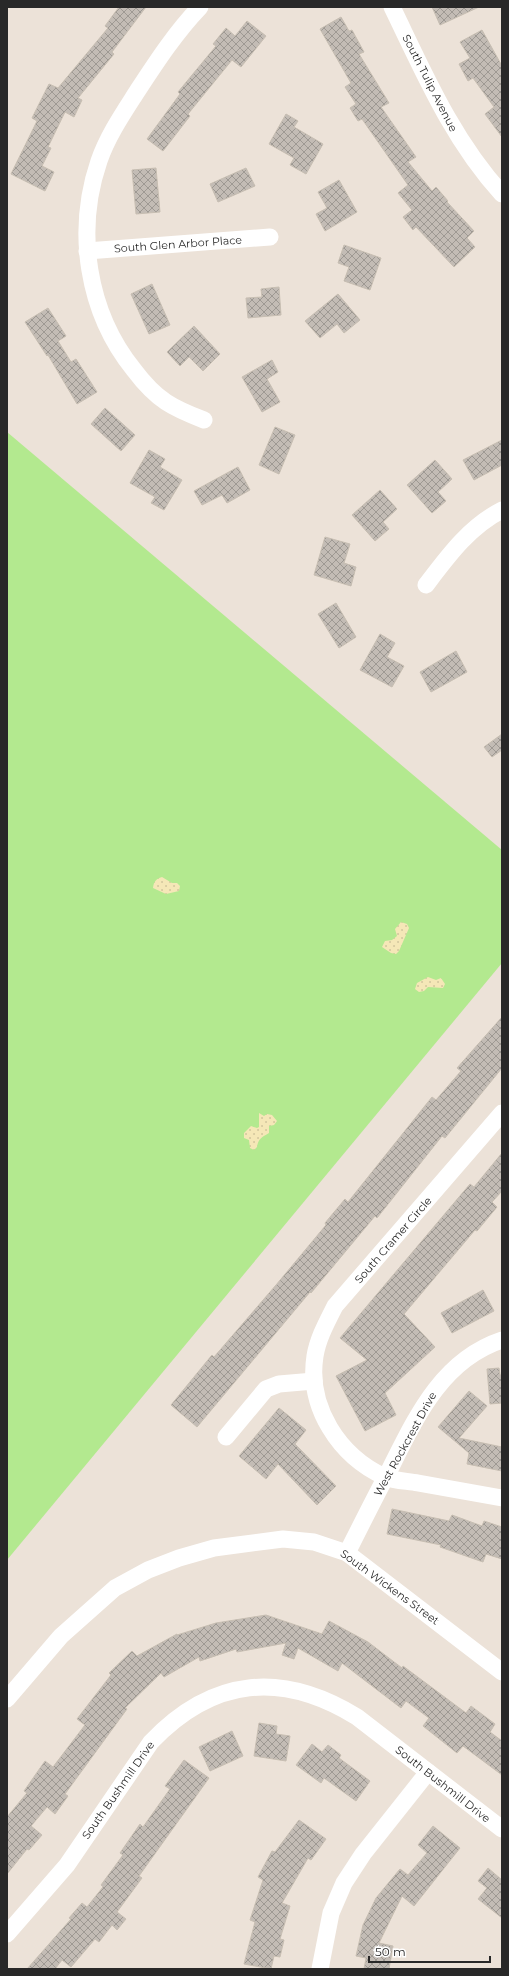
<svg xmlns="http://www.w3.org/2000/svg" width="509" height="1976" font-family="Montserrat,sans-serif">
  <style>
    .grass { fill: #b3e98f }
    .sand { fill: url(#sand-dots) }
    .building { fill: url(#building-cross-hatch); stroke: #c7beb2 }
    .lines { fill: none; stroke-linecap: round; stroke-linejoin: round }
    .minor { stroke: #fff; stroke-width: 17 }
    .labels { text-anchor: middle; stroke-width: 4; stroke-linejoin: round; paint-order: stroke }
    .street-label { font-size: 11px; fill: #282828; stroke: #fff }
  </style>
  <defs>
    <pattern id="sand-dots" width="8" height="8" patternUnits="userSpaceOnUse"><rect width="8" height="8" fill="#f5e7b7"/><path d="M2 2h.1M6 6h.1" fill="none" stroke="#d2c69d" stroke-width="1.8" stroke-linecap="round"/></pattern>
    <pattern id="building-cross-hatch" width="8" height="8" patternUnits="userSpaceOnUse"><rect width="8" height="8" fill="#c3bcb5"/><path d="M0 0l8 8M0 8l8-8" fill="none" stroke="#9e9993"/></pattern>
  </defs>
  <rect width="100%" height="100%" fill="#ece2d8"/>
  <path class="grass" d="M7 432 502 850V963L7 1560Z"/>
  <g class="sand">
    <path d="M162 877 172 883H177L180 886 179 891 166 894 153 888C154 881 156 879 162 877Z"/>
    <path d="M401 922 407 924 409 928 399 951 396 954 391 953 382 947 385 941 392 940 397 936 395 929Z"/>
    <path d="M428 977 436 980 441 978 445 984 443 988 428 987 424 991 419 992 415 989 417 983Z"/>
    <path d="M259 1113 264 1116 267 1114 272 1115 277 1121 274 1125 269 1126V1133C262 1137 258 1139 257 1147L254 1150 250 1148 249 1140 244 1138V1133L251 1126 257 1128 259 1127Z"/>
  </g>
  <g class="building">
    <path d="M119 7H146L112 52 114 54 78 98 82 100 74 117 65 112 48 147 51 148 42 166 54 172 45 191 11 174 37 121 32 118 49 84 58 88 108 28 105 26Z"/>
    <path d="M432 7H479L440 25Z"/>
    <path d="M341 17 349 31 352 30 364 52 359 54 389 103 381 107 416 157 408 162 432 191 436 187 448 201 447 202 474 231 467 238 475 247 454 267 416 227 413 230 403 217 412 210 398 193 408 185 362 119 358 121 350 108 356 104 345 87 351 83 320 29Z"/>
    <path d="M247 21 266 36 241 67 232 60 188 114 190 116 163 151 147 139 180 94 178 92 216 46 213 44 226 28 235 36Z"/>
    <path d="M482 30 502 66V137L485 114 494 107 473 78 468 81 459 64 470 58 460 42Z"/>
    <path d="M286 114 298 121 294 127 323 144 306 174 290 165 294 158 269 144Z"/>
    <path d="M156 168 160 212 136 214 132 170Z"/>
    <path d="M246 168 255 186 218 202 210 184Z"/>
    <path d="M339 180 357 212 325 231 316 214 327 208 318 192Z"/>
    <path d="M344 245 381 258 370 290 344 281 349 267 338 263Z"/>
    <path d="M152 284 170 325 149 334 131 294Z"/>
    <path d="M279 287 281 315 248 318 246 298 262 297 261 289Z"/>
    <path d="M338 294 360 320 344 333 337 324 320 338 305 321Z"/>
    <path d="M48 308 66 336 58 341 71 362 76 359 97 392 77 404 48 355 47 356 25 322Z"/>
    <path d="M194 326 220 354 203 371 189 357 180 366 167 352Z"/>
    <path d="M272 360 278 372 267 379 280 402 262 412 242 377Z"/>
    <path d="M105 408 135 435 121 451 91 424Z"/>
    <path d="M275 427 295 435 279 474 259 465Z"/>
    <path d="M502 440V465L474 480 463 460Z"/>
    <path d="M149 450 165 459 160 467 182 480 164 510 151 503 155 497 130 483Z"/>
    <path d="M435 460 452 479 438 492 446 501 432 513 407 485Z"/>
    <path d="M238 467 250 490 227 503 222 495 202 505 194 491Z"/>
    <path d="M380 490 397 509 383 522 389 529 375 541 352 515Z"/>
    <path d="M325 537 350 544 344 563 356 567 351 586 314 575Z"/>
    <path d="M336 603 356 637 339 648 318 614Z"/>
    <path d="M380 634 395 643 387 657 404 666 392 687 360 670Z"/>
    <path d="M456 651 467 672 431 692 420 672Z"/>
    <path d="M502 734V750L492 757 484 747Z"/>
    <path d="M502 1017V1068L445 1138 442 1136 377 1218 375 1216 311 1293 310 1292 197 1427 171 1405 212 1355 214 1357 276 1285 326 1225 325 1223 345 1199 348 1202 432 1097 436 1100 461 1071 457 1068Z"/>
    <path d="M502 1153V1191L492 1202 497 1207 477 1231 475 1230 404 1314 435 1347 385 1393 396 1415 365 1431 336 1376 367 1360 340 1338 470 1184 474 1187Z"/>
    <path d="M483 1290 494 1311 452 1333 441 1313Z"/>
    <path d="M499 1368 500 1375H502V1403L490 1404 487 1369Z"/>
    <path d="M469 1391 487 1406 459 1438 502 1447V1471L467 1464 469 1453 438 1427Z"/>
    <path d="M279 1408 306 1430 295 1444 336 1486 317 1505 278 1464 266 1479 239 1456Z"/>
    <path d="M392 1509 449 1521 452 1515 482 1526 484 1521 502 1527V1559L486 1554 483 1562 440 1547 441 1545 387 1534Z"/>
    <path d="M266 1615 322 1634 329 1621 368 1642 402 1668 403 1666 466 1713 471 1706 495 1724 490 1732 502 1741V1775L463 1746 457 1753 423 1726 429 1718 406 1701 401 1708 342 1663 338 1671 298 1648 294 1659 282 1655 286 1643 237 1652 236 1649 200 1661 199 1657 164 1677 161 1673 125 1708 127 1709 65 1794 68 1796 55 1814 47 1807 31 1826 42 1835 29 1850 27 1849 7 1874V1817L27 1793 24 1791 45 1761 53 1767 85 1725 77 1719 111 1675 109 1673 132 1651 137 1656 177 1634V1635L216 1623Z"/>
    <path d="M259 1723 277 1726 276 1734 290 1736 286 1761 254 1756Z"/>
    <path d="M232 1731 243 1756 210 1771 199 1747Z"/>
    <path d="M312 1744 322 1752 328 1745 341 1755 339 1758 370 1781 356 1801 324 1778 321 1783 296 1765Z"/>
    <path d="M184 1760 209 1778 139 1876 142 1878 117 1912 126 1919 117 1930 112 1925 99 1942 95 1939 71 1967 62 1960 55 1969H27L71 1919 69 1918 82 1903 87 1907 103 1887 101 1885 123 1855 120 1853 140 1824 143 1827 170 1789 165 1786Z"/>
    <path d="M299 1820 326 1839 311 1860 308 1858 282 1903 290 1906 280 1939 284 1940 280 1957 274 1956 271 1969 244 1964 255 1922 250 1920 263 1880 258 1877 272 1851 275 1852Z"/>
    <path d="M433 1826 460 1848 414 1906 402 1896 379 1943 393 1946 389 1969H364L366 1958 356 1956 363 1925 376 1898 400 1869 408 1875 427 1853 418 1845Z"/>
    <path d="M488 1868 502 1880V1918L478 1899 487 1888 478 1881Z"/>
  </g>
  <g class="lines">
    <g class="minor">
      <path d="M200 7C176 32 157 61 138 90 124 112 108 135 99 161 75 231 87 312 134 370 143 382 154 394 166 402 178 410 191 415 204 420"/>
      <path d="M392 7C424 73 452 139 502 194"/>
      <path d="M87 251 270 237"/>
      <path d="M426 585C448 556 469 527 502 510"/>
      <path d="M502 1113 335 1306C327 1322 318 1338 315 1356 307 1407 339 1456 385 1477 395 1481 408 1481 418 1483 446 1488 474 1493 502 1498"/>
      <path d="M226 1437 266 1389 279 1384 314 1381"/>
      <path d="M347 1553C361 1525 375 1497 390 1469 416 1417 442 1360 502 1340"/>
      <path d="M7 1699 61 1636 115 1588 148 1570 179 1558 214 1548 283 1539 314 1542 347 1553 502 1672"/>
      <path d="M7 1934 67 1865 151 1742C213 1677 282 1671 357 1717L502 1829"/>
      <path d="M320 1969 331 1913 344 1883 363 1854 428 1772"/>
    </g>
  </g>
  <g class="labels">
    <g class="street-label">
      <text transform="translate(430 83) rotate(63)" y="4">South Tulip Avenue</text>
      <text transform="translate(178 244) rotate(-4)" y="4">South Glen Arbor Place</text>
      <text transform="translate(393 1240) rotate(-49)" y="4">South Cramer Circle</text>
      <text transform="translate(405 1444) rotate(-61)" y="4">West Rockcrest Drive</text>
      <text transform="translate(390 1587) rotate(36)" y="4">South Wickens Street</text>
      <text transform="translate(443 1784) rotate(38)" y="4">South Bushmill Drive</text>
      <text transform="translate(118 1790) rotate(-55)" y="4">South Bushmill Drive</text>
    </g>
  </g>
  <rect width="509" height="1976" fill="none" stroke="#282828" stroke-width="16"/>
  <path d="M369 1956v6h121v-6" fill="none" stroke="#282828" stroke-width="2"/>
  <text x="375" y="1956" font-size="12" fill="#282828" stroke="#ffffff" stroke-width="3" paint-order="stroke">50 m</text>
</svg>
